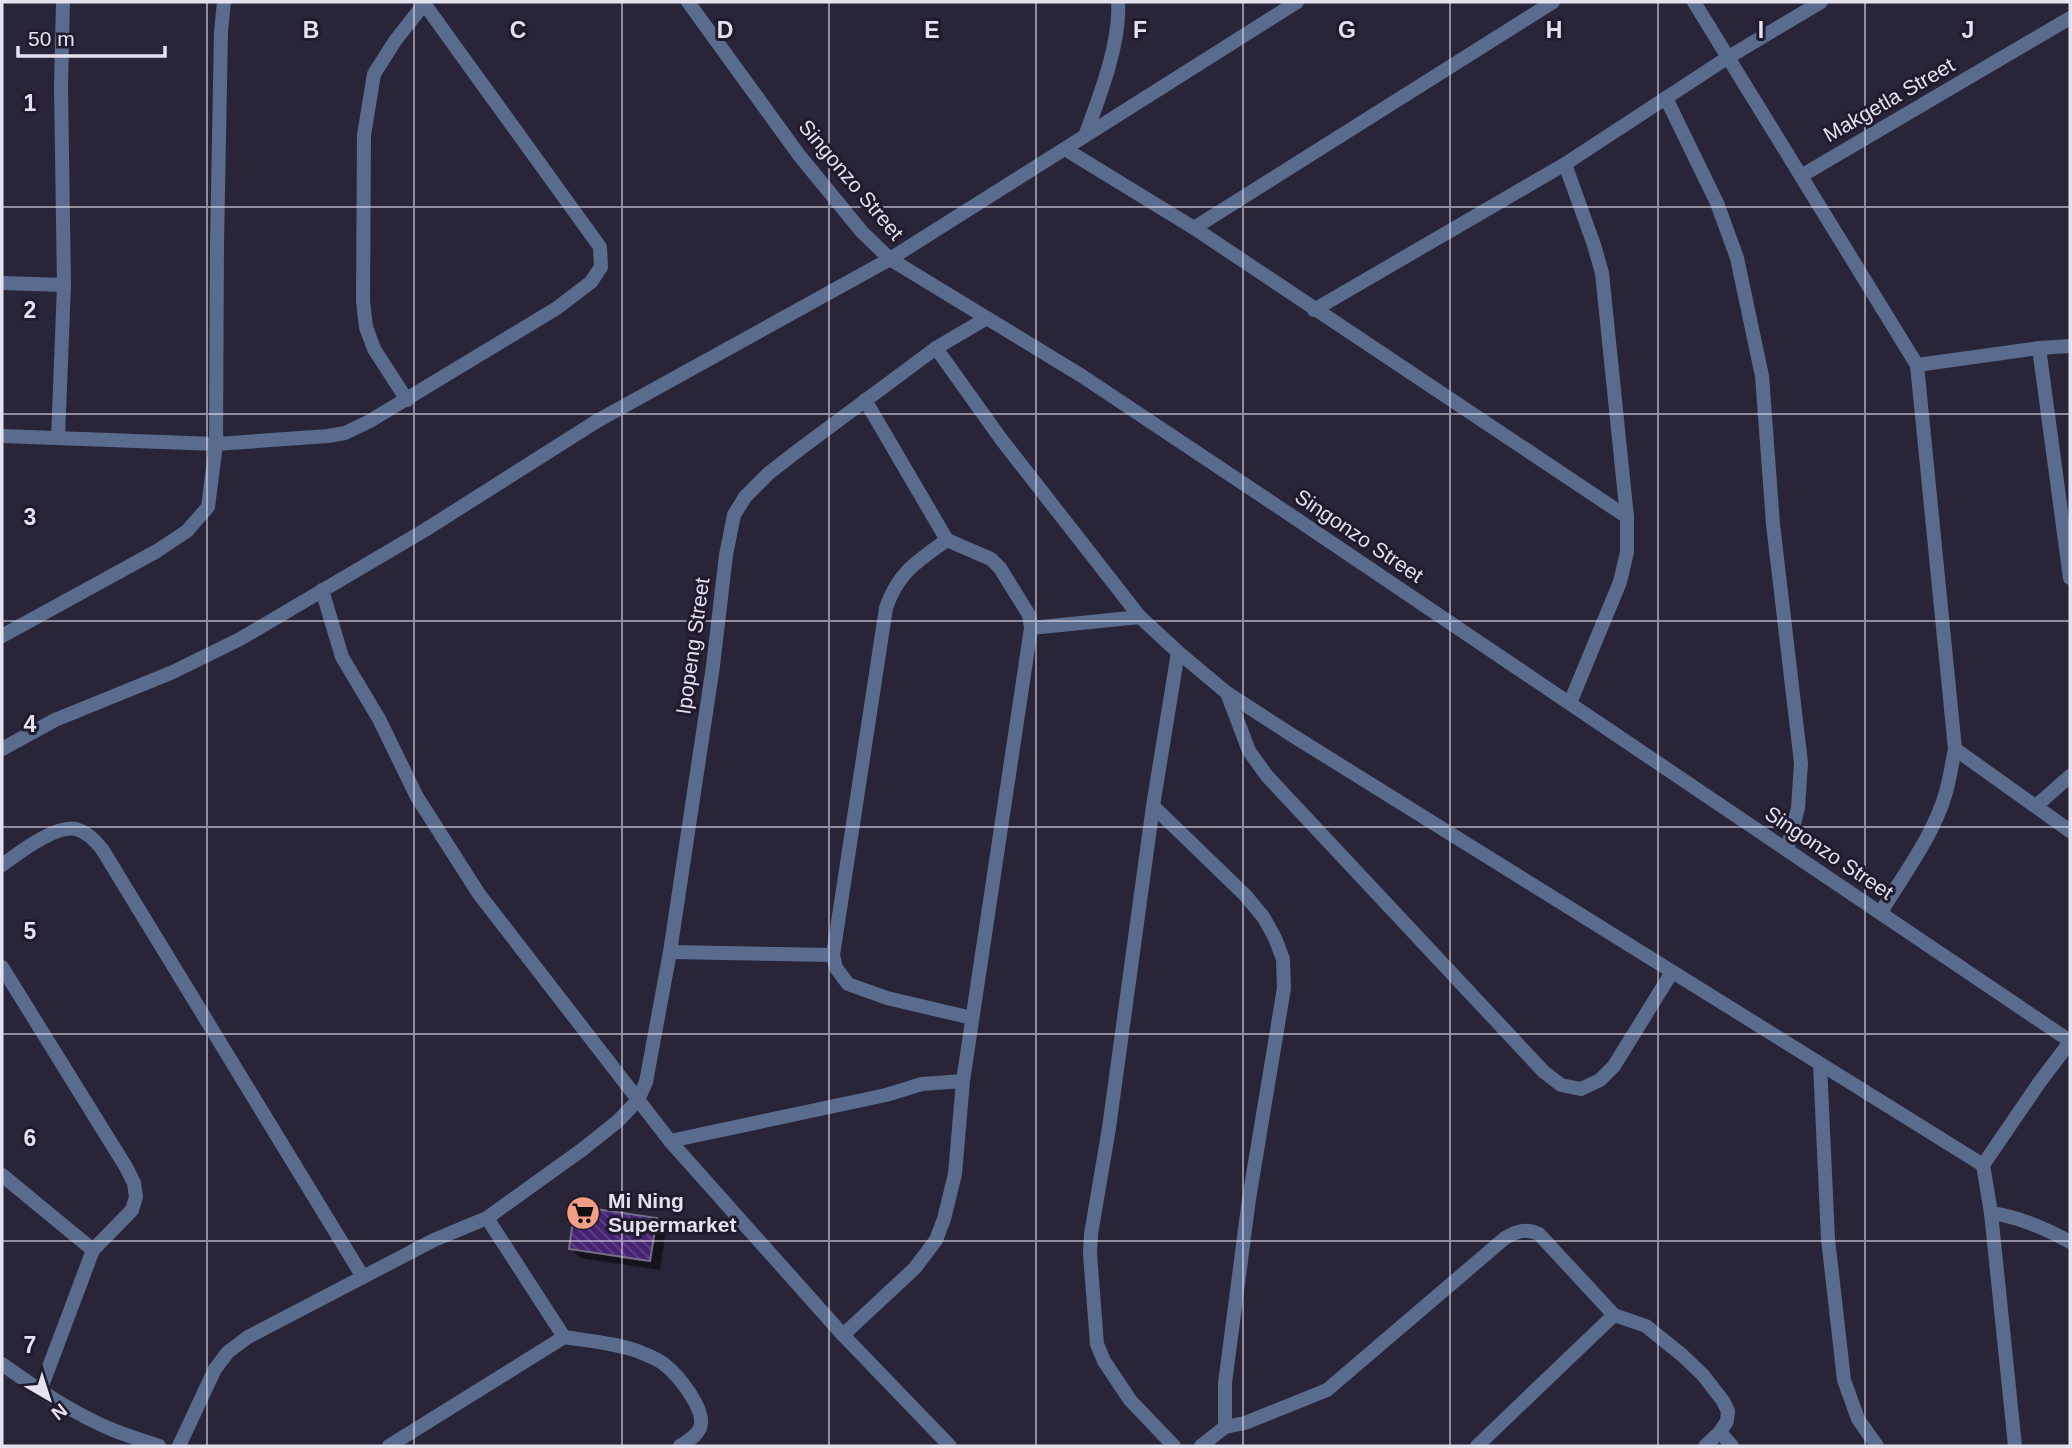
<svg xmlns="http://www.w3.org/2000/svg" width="2072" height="1448" font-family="Helvetica,sans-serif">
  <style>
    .shadow { fill: #0007 }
    .building { fill: url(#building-back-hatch); stroke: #746d85; stroke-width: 2 }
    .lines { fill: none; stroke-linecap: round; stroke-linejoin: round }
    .minor { stroke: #596c8e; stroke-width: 14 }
    .tertiary { stroke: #596c8e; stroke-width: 14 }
    .grid { fill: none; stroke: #e5e1ef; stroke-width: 2; stroke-opacity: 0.55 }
    .labels { text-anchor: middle; stroke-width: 6; stroke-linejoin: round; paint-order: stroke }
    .street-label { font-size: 21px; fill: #e5e1ef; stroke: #211a2d }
    .poi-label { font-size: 21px; font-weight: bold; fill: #e5e1ef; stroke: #211a2d; text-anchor: start }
    .grid-label { font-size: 23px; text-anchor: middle; font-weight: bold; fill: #e5e1ef; stroke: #211a2d; stroke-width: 6; stroke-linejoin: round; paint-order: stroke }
  </style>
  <defs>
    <pattern id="building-back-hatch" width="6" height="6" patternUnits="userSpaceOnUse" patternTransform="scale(1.75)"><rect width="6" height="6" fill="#452372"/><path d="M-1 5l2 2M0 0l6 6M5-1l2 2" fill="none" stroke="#604386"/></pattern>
  </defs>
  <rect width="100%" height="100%" fill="#2a2438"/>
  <path class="shadow" d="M656 1220 666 1230 660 1270 580 1258 571 1248Z"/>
  <path class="building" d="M575 1206 657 1218 650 1261 569 1249Z"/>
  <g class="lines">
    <g class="minor">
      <path d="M1694 2 1917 365 1955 749C1952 763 1950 778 1946 792 1934 835 1904 874 1881 912"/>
      <path d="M1666 98 1717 203 1737 258 1762 376 1773 524 1801 763 1798 808 1787 850"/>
      <path d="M1085 136C1099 98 1121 42 1118 2"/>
      <path d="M1065 149 1194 228 1627 517"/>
      <path d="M1565 164 1594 245 1602 273 1627 517V552L1620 582 1570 703"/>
      <path d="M1801 176 2070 18"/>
      <path d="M1194 228 1553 2"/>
      <path d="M2 283 64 285"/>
      <path d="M1314 310 1565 164 1727 58 1821 2"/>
      <path d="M936 348 1001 439 1140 617 1178 652 1227 693 1295 737 1983 1165"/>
      <path d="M2039 348 2070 578"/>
      <path d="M1917 365 2039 348 2070 346"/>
      <path d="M407 400 374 349 366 327 363 301 364 135 374 74 395 41 424 4"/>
      <path d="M2 436 216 444 328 436 345 433 370 421 557 308 591 282 601 267 600 247 423 2"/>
      <path d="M58 438 64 285 61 87 63 2"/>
      <path d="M947 540C918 561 898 572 886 608L833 955 836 968 848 984 887 998 972 1018"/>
      <path d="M322 590 342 657 379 719 417 797 479 894 670 1141 843 1335 950 1446"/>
      <path d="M1031 628 1140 617"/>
      <path d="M2 636 157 551 187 531 208 507 216 444 217 244 221 31 224 2"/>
      <path d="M1227 693 1249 751 1267 776 1544 1072 1561 1085 1581 1089 1600 1080 1614 1066 1672 972"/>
      <path d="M2 749 55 720 173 672 240 639 425 530 597 421 890 259 1297 2"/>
      <path d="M1955 749 2070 831"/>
      <path d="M1153 806 1246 896 1264 918 1275 938 1283 959 1284 988 1249 1199 1225 1383V1427L1201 1446"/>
      <path d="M2036 806 2070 776"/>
      <path d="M2 865C19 853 54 825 76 829 87 832 95 840 102 849L363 1277"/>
      <path d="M670 952 833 955"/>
      <path d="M2 967 126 1167 134 1183 136 1197 132 1210 93 1250 40 1391"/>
      <path d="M1820 1064 1828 1239 1844 1380 1858 1419 1877 1446"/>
      <path d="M670 1141 886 1095 922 1084 963 1081"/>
      <path d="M2 1175 93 1250"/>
      <path d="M1991 1213C2020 1217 2045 1228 2070 1242"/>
      <path d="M487 1218 564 1337"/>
      <path d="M843 1335 915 1268 936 1240 944 1219 955 1174 963 1081 1031 628 1029 615 1000 568 991 559 947 540 865 400"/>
      <path d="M2 1364C37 1389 74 1414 113 1430 128 1436 144 1441 159 1446"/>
      <path d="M1225 1427 1245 1423 1327 1390 1505 1238C1517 1231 1526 1228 1539 1234L1614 1315 1646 1326 1682 1355 1703 1375 1723 1401 1728 1411 1727 1421 1720 1432 1732 1446"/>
      <path d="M179 1446 215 1369 228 1352 248 1337 434 1240 487 1218 583 1149 618 1121 638 1100 646 1082 670 952 713 666 726 555 734 515 745 497 769 473 800 449 936 348 987 318"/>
      <path d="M389 1446 564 1337C589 1341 616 1343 640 1352 647 1355 658 1359 664 1364 678 1375 707 1410 700 1428 696 1437 687 1441 680 1446"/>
      <path d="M1174 1446 1130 1400 1104 1361 1097 1344 1090 1254 1091 1234 1109 1128 1153 806 1178 652"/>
      <path d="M1477 1446 1614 1315"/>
      <path d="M1705 1446 1720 1432"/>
      <path d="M2015 1446 1991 1213 1983 1165 2039 1083 2070 1042"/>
    </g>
    <path class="tertiary" d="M688 2 799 155 862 232 890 259 1082 376 1280 508 2070 1041"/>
  </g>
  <path class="grid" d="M207 2V1446M414 2V1446M622 2V1446M829 2V1446M1036 2V1446M1243 2V1446M1450 2V1446M1658 2V1446M1865 2V1446M2 207H2070M2 414H2070M2 621H2070M2 827H2070M2 1034H2070M2 1241H2070"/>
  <defs>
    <g id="supermarket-disc" transform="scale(1.75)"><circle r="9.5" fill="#f39f85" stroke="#211a2d"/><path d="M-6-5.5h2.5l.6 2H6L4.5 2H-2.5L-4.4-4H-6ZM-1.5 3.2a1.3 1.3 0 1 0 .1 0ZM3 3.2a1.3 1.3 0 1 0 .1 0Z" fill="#111"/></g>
  </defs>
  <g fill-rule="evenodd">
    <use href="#supermarket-disc" x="583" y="1213"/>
  </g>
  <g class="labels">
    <g class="street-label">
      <text transform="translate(1889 100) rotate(-30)" y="7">Makgetla Street</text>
      <text transform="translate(851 180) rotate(50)" y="7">Singonzo Street</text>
      <text transform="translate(1359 536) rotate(34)" y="7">Singonzo Street</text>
      <text transform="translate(693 646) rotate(-82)" y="7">Ipopeng Street</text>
      <text transform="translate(1829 853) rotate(34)" y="7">Singonzo Street</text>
    </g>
    <g class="poi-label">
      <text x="608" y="1208">Mi Ning<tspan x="608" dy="24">Supermarket</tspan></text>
    </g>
  </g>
  <g class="grid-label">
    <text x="311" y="38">B</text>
    <text x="518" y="38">C</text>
    <text x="725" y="38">D</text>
    <text x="932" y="38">E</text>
    <text x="1140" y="38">F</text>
    <text x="1347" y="38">G</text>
    <text x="1554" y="38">H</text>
    <text x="1761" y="38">I</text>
    <text x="1968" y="38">J</text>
    <text x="30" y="111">1</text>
    <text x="30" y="318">2</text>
    <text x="30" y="525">3</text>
    <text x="30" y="732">4</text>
    <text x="30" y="939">5</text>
    <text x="30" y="1146">6</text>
    <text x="30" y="1353">7</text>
  </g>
  <rect width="2072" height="1448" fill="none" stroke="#e5e1ef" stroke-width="7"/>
  <g transform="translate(49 1399) rotate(141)" stroke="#211a2d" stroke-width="5" paint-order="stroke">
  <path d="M0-5L12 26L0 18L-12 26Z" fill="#e5e1ef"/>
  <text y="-10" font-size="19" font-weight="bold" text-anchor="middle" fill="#e5e1ef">N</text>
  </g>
  <path d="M18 46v10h147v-10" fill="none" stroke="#e5e1ef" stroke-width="3.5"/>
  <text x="28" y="46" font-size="21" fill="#e5e1ef" stroke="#211a2d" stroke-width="5" paint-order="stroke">50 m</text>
</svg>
